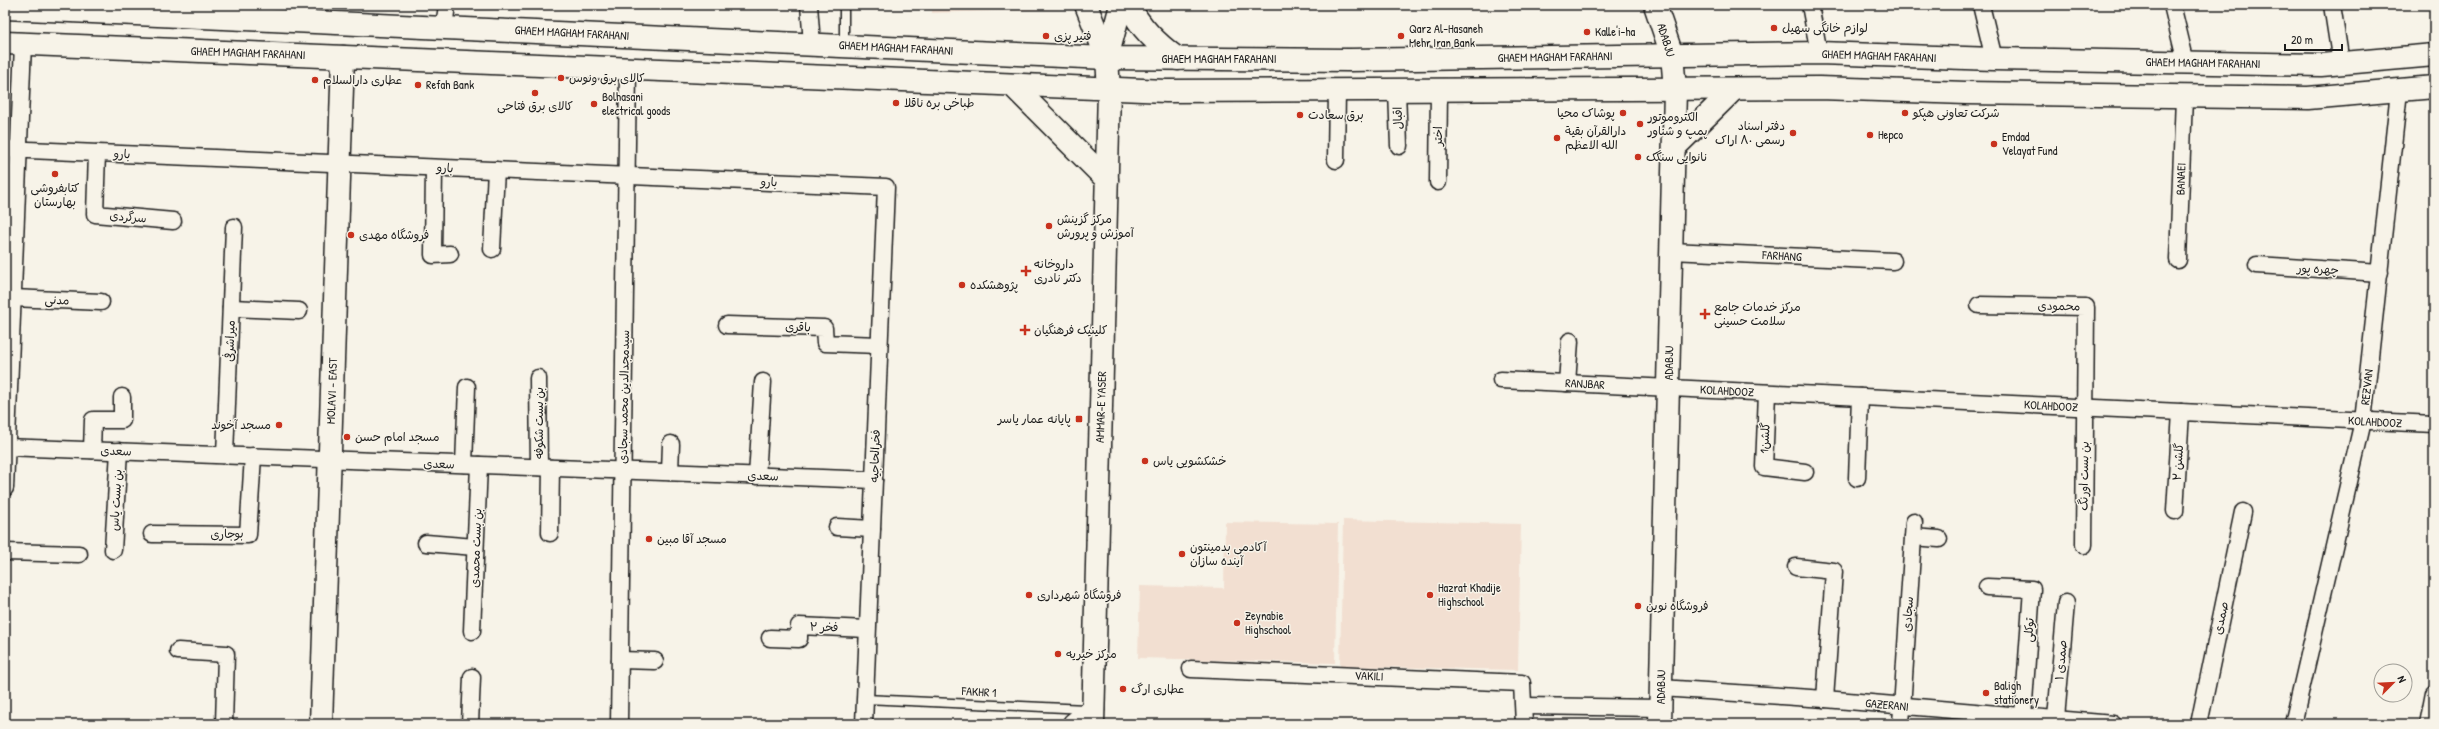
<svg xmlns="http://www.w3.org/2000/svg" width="2439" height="729" font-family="'Patrick Hand','Playpen Sans Arabic',sans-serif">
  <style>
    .built { fill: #f2dfd1 }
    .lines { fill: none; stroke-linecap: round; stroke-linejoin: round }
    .lane-casing { stroke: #1c1c1c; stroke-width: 11 }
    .street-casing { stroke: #1c1c1c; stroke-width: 19 }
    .secondary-casing { stroke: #1c1c1c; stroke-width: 25 }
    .lane { stroke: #f7f3e8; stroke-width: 8 }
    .street { stroke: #f7f3e8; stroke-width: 16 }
    .secondary { stroke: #f7f3e8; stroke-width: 22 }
    .poi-dot { fill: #c8321e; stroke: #f7f3e8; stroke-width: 1.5 }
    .labels { text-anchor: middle; stroke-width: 3; stroke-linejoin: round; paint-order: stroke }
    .poi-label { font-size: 12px; fill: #1c1c1c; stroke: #f7f3e8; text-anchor: start }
    .street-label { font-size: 12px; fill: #1c1c1c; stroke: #f7f3e8 }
  </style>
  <rect width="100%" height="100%" fill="#f7f3e8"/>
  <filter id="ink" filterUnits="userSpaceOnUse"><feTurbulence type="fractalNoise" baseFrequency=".025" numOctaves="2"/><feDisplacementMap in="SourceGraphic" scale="8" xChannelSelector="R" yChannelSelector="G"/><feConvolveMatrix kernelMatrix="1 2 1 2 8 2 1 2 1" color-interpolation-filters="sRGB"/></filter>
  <g filter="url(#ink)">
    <g class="built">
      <path d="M932 5H1059L1058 9 932 13Z"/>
      <path d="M1343 520 1521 524 1518 670 1340 666Z"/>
      <path d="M1225 522 1338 524 1335 663 1138 658 1140 586 1224 588Z"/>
    </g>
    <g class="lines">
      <g class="lane-casing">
        <g id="lane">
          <path d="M844 45V5"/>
          <path d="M865 699 1086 709"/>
        </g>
      </g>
      <g class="street-casing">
        <g id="street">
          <path d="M809 5 812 44"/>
          <path d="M1810 5 1819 53"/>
          <path d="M1981 5 1994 59"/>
          <path d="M2172 5 2186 63"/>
          <path d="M2332 5 2341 63"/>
          <path d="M444 27 447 5"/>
          <path d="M1397 90 1399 146"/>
          <path d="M5 149 886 187 864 724"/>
          <path d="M97 153 95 214 173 221"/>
          <path d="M1336 160 1337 91"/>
          <path d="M434 168 433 255 450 254"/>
          <path d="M1438 182 1439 90"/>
          <path d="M492 249 496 170"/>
          <path d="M1671 251 1893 261"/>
          <path d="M2178 260 2184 97"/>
          <path d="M2257 265 2380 273"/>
          <path d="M13 298 101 302"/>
          <path d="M1979 305 2086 307 2084 545"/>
          <path d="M231 308 299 311"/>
          <path d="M727 325 824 328 825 343 879 345"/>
          <path d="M538 378 539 467"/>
          <path d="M1501 380 2434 424"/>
          <path d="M1567 383 1570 341"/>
          <path d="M1767 393 1764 467 1805 472"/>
          <path d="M5 447 874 480"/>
          <path d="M92 450 93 420H122V397"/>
          <path d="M225 455 234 227"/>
          <path d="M464 464 467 387"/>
          <path d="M670 472 671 444"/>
          <path d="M757 476 763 382"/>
          <path d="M1857 478 1860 397"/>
          <path d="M5 488 23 44"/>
          <path d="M2175 511 2181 412"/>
          <path d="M837 527 872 529"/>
          <path d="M550 533 551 468"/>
          <path d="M152 534 248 535 253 456"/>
          <path d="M1913 537 1939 539"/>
          <path d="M426 543 475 547"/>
          <path d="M113 550 119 451"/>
          <path d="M5 552 79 554"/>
          <path d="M1796 567 1834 571 1825 699"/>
          <path d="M1987 587 2032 589 2023 716"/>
          <path d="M472 631 479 465"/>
          <path d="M770 638 799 639V626L867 629"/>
          <path d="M178 651 226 654 224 724"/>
          <path d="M620 660 655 661"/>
          <path d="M1191 669 1522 683 1524 724"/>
          <path d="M1661 688 1825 699 2113 724"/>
          <path d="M1524 706 1660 708"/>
          <path d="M2056 718 2066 603"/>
          <path d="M470 724 472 677"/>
          <path d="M619 724 628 70"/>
          <path d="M1901 724 1914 522"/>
          <path d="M2199 724 2243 512"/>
          <path d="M2293 724 2363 421 2399 91"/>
          <path d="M2428 724 2434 693"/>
        </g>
      </g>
      <g class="secondary-casing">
        <g id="secondary">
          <path d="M1086 5 1107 58"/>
          <path d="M1129 5C1140 28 1157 44 1178 59"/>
          <path d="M1655 5 1672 55 1675 89 1660 724"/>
          <path d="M5 8 1107 58 1349 60 1819 53 1994 59 2321 65 2434 55"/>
          <path d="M5 43 1166 91 1820 88 1966 93 2308 98 2434 87"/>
          <path d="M1014 87 1107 180"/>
          <path d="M1674 148 1733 90"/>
          <path d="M321 724 343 57"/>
          <path d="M1074 724 1093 709"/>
          <path d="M1093 724 1109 90 1107 58 1121 5"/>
        </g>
      </g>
      <use href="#lane" class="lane"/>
      <use href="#street" class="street"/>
      <use href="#secondary" class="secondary"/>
    </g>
  </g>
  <g class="poi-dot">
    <circle cx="1774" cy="28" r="4"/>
    <circle cx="1587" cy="32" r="4"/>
    <circle cx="1046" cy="36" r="4"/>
    <circle cx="1401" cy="36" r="4"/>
    <circle cx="561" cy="78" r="4"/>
    <circle cx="315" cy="80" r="4"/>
    <circle cx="418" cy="85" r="4"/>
    <circle cx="535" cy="93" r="4"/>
    <circle cx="896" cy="103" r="4"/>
    <circle cx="594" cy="104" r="4"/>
    <circle cx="1623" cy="113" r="4"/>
    <circle cx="1905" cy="113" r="4"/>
    <circle cx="1300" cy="115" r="4"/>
    <circle cx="1640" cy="124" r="4"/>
    <circle cx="1793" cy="133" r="4"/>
    <circle cx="1870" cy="135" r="4"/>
    <circle cx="1557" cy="138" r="4"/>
    <circle cx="1994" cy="144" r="4"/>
    <circle cx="1638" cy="157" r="4"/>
    <circle cx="55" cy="174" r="4"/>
    <circle cx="1049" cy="226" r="4"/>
    <circle cx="351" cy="235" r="4"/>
    <path d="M1024 265h4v4h4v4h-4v4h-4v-4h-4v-4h4z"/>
    <circle cx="962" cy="285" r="4"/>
    <path d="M1703 308h4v4h4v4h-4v4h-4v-4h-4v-4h4z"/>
    <path d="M1023 324h4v4h4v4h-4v4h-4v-4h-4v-4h4z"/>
    <rect x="1075" y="415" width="8" height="8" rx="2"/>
    <circle cx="279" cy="425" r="4"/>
    <circle cx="347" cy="437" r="4"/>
    <circle cx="1145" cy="461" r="4"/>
    <circle cx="649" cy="539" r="4"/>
    <circle cx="1182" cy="554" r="4"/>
    <circle cx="1029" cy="595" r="4"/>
    <circle cx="1430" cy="595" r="4"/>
    <circle cx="1638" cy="606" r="4"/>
    <circle cx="1237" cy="623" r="4"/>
    <circle cx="1058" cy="654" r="4"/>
    <circle cx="1123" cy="689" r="4"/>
    <circle cx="1986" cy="693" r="4"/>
  </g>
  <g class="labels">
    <g class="poi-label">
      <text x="1782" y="32">لوازم خانگی سهیل</text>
      <text x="1409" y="33">Qarz Al-Hasaneh<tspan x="1409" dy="14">Mehr Iran Bank</tspan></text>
      <text x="1595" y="36">Kalle'i-ha</text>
      <text x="1054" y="40">فتیر پزی</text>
      <text x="569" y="82">کالای برق ونوس</text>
      <text x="323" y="84">عطاری دارالسلام</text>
      <text x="426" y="89">Refah Bank</text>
      <text x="602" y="101">Bolhasani<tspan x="602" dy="14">electrical goods</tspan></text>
      <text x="904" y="107">طباخی بره ناقلا</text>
      <text x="535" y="110" text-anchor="middle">کالای برق فتاحی</text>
      <text x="1615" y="117" text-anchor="end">پوشاک محیا</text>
      <text x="1913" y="117">شرکت تعاونی هپکو</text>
      <text x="1308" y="119">برق سعادت</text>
      <text x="1648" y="121">الکتروموتور<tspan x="1648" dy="14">پمپ و شناور</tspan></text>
      <text x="1785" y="130" text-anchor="end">دفتر اسناد<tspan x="1785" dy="14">رسمی ۸۰ اراک</tspan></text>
      <text x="1565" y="135">دارالقرآن بقیة<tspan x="1565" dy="14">الله الاعظم</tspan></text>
      <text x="1878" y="139">Hepco</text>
      <text x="2002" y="141">Emdad<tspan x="2002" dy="14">Velayat Fund</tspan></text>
      <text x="1646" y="161">نانوایی سنگک</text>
      <text x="55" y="192" text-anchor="middle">کتابفروشی<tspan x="55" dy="14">بهارستان</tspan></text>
      <text x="1057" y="223">مرکز گزینش<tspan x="1057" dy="14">آموزش و پرورش</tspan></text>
      <text x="359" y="239">فروشگاه مهدی</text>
      <text x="1034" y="268">داروخانه<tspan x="1034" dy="14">دکتر نادری</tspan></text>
      <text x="970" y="289">پژوهشکده</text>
      <text x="1714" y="311">مرکز خدمات جامع<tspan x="1714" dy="14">سلامت حسینی</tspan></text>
      <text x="1034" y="334">کلینیک فرهنگیان</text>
      <text x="1071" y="423" text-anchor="end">پایانه عمار یاسر</text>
      <text x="271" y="429" text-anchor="end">مسجد آخوند</text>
      <text x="355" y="441">مسجد امام حسن</text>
      <text x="1153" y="465">خشکشویی یاس</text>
      <text x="657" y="543">مسجد آقا مبین</text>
      <text x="1190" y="551">آکادمی بدمینتون<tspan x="1190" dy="14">آینده سازان</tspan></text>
      <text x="1438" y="592">Hazrat Khadije<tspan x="1438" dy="14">Highschool</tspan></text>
      <text x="1037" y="599">فروشگاه شهرداری</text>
      <text x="1646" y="610">فروشگاه نوین</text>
      <text x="1245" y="620">Zeynabie<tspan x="1245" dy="14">Highschool</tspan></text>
      <text x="1066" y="658">مرکز خیریه</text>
      <text x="1994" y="690">Baligh<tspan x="1994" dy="14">stationery</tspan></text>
      <text x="1131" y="693">عطاری ارگ</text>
    </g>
    <g class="street-label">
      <text transform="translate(572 33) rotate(3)" y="4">GHAEM MAGHAM FARAHANI</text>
      <text transform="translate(1666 40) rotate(73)" y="4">ADABJU</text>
      <text transform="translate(896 48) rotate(3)" y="4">GHAEM MAGHAM FARAHANI</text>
      <text transform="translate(248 53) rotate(2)" y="4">GHAEM MAGHAM FARAHANI</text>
      <text transform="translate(1879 56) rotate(2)" y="4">GHAEM MAGHAM FARAHANI</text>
      <text transform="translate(1555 57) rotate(-1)" y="4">GHAEM MAGHAM FARAHANI</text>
      <text x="1219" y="63">GHAEM MAGHAM FARAHANI</text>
      <text transform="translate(2203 63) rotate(1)" y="4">GHAEM MAGHAM FARAHANI</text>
      <text transform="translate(1398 118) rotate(-92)" y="4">اقبال</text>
      <text transform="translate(1438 136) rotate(-89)" y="4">اختر</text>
      <text transform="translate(122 154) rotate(2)" y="4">بارو</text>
      <text transform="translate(445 168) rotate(3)" y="4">بارو</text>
      <text transform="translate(2181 179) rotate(-88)" y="4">BANAEI</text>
      <text transform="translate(769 182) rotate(2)" y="4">بارو</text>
      <text transform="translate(128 217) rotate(5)" y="4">سرگردی</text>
      <text transform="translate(1782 256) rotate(3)" y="4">FARHANG</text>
      <text transform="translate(2318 269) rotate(3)" y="4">چهره پور</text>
      <text transform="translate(57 300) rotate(2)" y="4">مدنی</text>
      <text transform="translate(2059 306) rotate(1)" y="4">محمودی</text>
      <text transform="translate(798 327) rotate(2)" y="4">باقری</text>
      <text transform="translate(230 341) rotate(-88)" y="4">میراشرفی</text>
      <text transform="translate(1669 363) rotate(-89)" y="4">ADABJU</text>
      <text transform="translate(1585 384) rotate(3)" y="4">RANJBAR</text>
      <text transform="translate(2367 387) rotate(-84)" y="4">REZVAN</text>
      <text transform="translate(332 391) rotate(-88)" y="4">MOLAVI - EAST</text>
      <text transform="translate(1727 391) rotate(3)" y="4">KOLAHDOOZ</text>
      <text transform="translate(624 397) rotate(-89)" y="4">سیدمجدالدین محمد سجادی</text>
      <text transform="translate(2051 406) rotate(3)" y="4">KOLAHDOOZ</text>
      <text transform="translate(1101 407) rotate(-88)" y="4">AMMAR-E YASER</text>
      <text transform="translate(2375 422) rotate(3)" y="4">KOLAHDOOZ</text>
      <text transform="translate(539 423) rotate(-90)" y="4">بن بست شکوفه</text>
      <text transform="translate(1765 438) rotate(-87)" y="4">گلشن1</text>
      <text transform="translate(116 451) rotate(2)" y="4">سعدی</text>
      <text transform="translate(875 456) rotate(-88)" y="4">فخرالحاجیه</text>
      <text transform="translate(2178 462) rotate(-86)" y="4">گلشن ۲</text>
      <text transform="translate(439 464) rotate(2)" y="4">سعدی</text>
      <text transform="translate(763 476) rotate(2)" y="4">سعدی</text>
      <text transform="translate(2084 476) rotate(-89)" y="4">بن بست اورنگ</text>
      <text transform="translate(116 500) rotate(-87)" y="4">بن بست یاس</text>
      <text transform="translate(227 534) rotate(-2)" y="4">بوجاری</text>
      <text transform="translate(476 548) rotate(-88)" y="4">بن بست محمدی</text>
      <text transform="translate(1908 614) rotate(-86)" y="4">سجادی</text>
      <text transform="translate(2221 618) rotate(-78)" y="4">صمدی</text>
      <text transform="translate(824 627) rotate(2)" y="4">فخر ۲</text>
      <text transform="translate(2029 630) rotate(-86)" y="4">توکلی</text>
      <text transform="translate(2061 660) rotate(-85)" y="4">صمدی ۱</text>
      <text transform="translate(1369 676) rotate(2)" y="4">VAKILI</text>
      <text transform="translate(1661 687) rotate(-89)" y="4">ADABJU</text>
      <text transform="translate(979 692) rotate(3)" y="4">FAKHR 1</text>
      <text transform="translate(1887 705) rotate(5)" y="4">GAZERANI</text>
    </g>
  </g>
  <rect width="2439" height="729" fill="none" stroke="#f7f3e8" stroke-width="20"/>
  <rect x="10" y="10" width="2419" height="709" fill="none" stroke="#1c1c1c" stroke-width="1.5" filter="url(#ink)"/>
  <g transform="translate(2393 683) rotate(66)"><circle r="19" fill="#f7f3e8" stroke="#9f9d96"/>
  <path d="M0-3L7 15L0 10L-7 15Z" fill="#c8321e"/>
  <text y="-6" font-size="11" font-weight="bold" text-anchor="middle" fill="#1c1c1c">N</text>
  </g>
  <path d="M2285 44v6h57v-6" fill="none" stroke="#1c1c1c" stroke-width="2"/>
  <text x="2291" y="44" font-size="12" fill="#1c1c1c" stroke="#f7f3e8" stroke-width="3" paint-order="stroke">20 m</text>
</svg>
